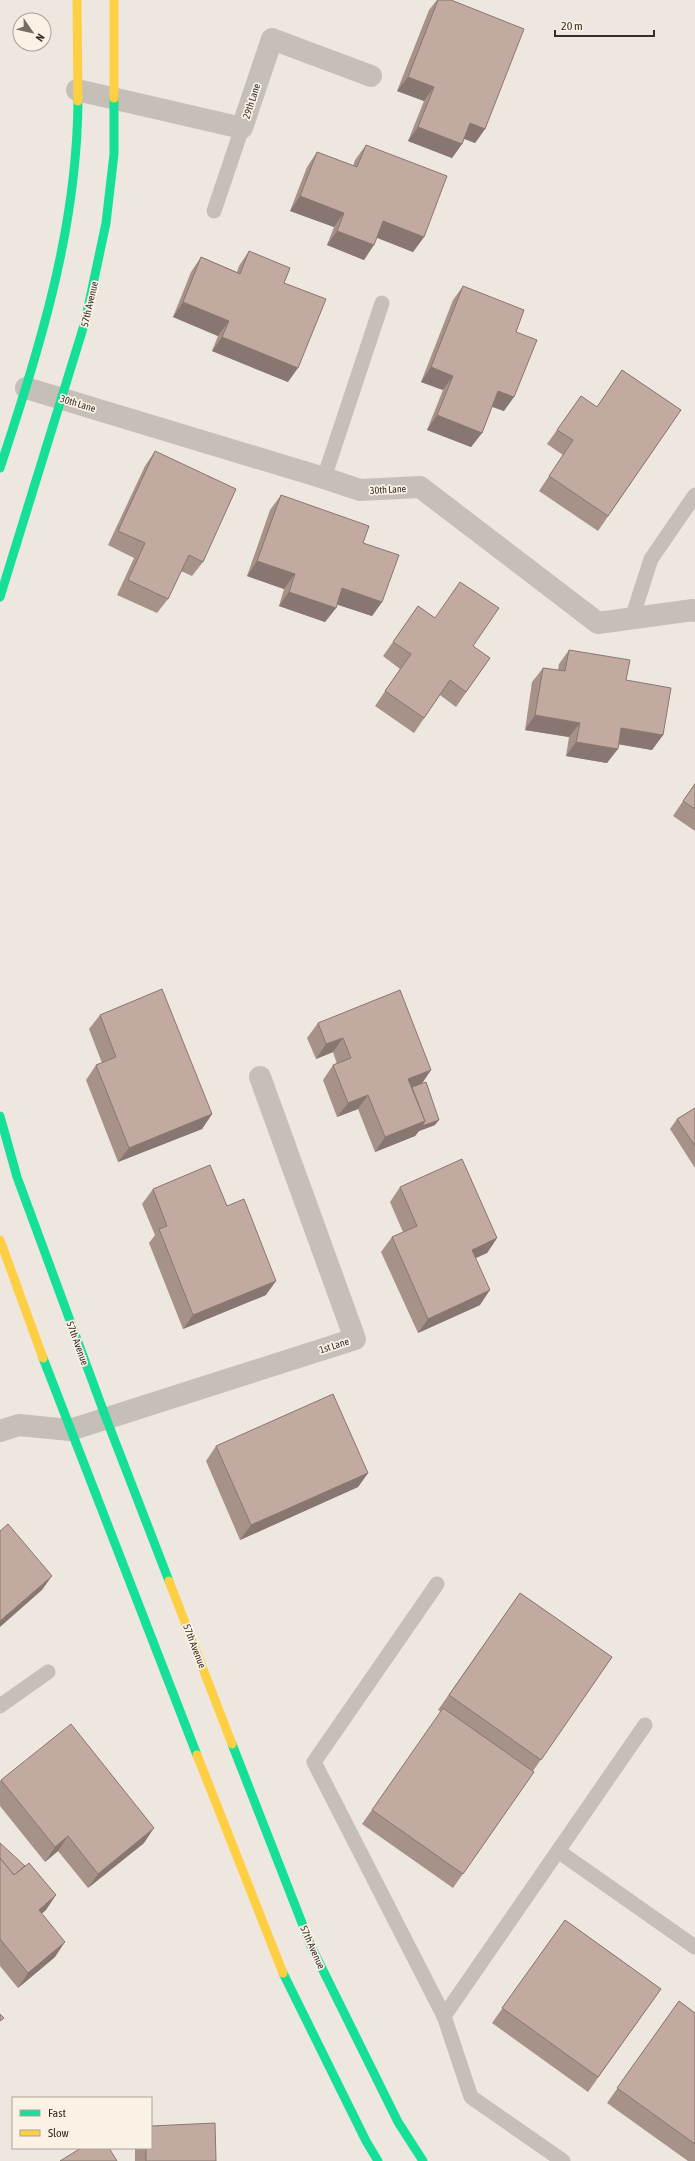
<svg xmlns="http://www.w3.org/2000/svg" width="695" height="2161" font-family="'Asap Condensed',sans-serif">
  <style>
    .lines { fill: none; stroke-linecap: round; stroke-linejoin: round }
    .lane { stroke: #c6bfb8; stroke-width: 15 }
    .street { stroke: #c6bfb8; stroke-width: 22 }
    .fast { stroke: #16e098; stroke-width: 9 }
    .slow { stroke: #ffcf43; stroke-width: 9 }
    .wall { fill: #a7928a }
    .shaded-wall { fill: #887770 }
    .building { fill: #c2aaa0; stroke: #887770 }
    .labels { text-anchor: middle; stroke-width: 3.5; stroke-linejoin: round; paint-order: stroke }
    .street-label { font-size: 10px; fill: #372c27; stroke: #fbf2e6 }
  </style>
  <rect width="100%" height="100%" fill="#ede7df"/>
  <g class="lines">
    <g class="lane">
      <path d="M214 211 242 128"/>
      <path d="M324 478 382 303"/>
      <path d="M632 618 651 559 695 495"/>
      <path d="M437 1584 314 1762 444 2016"/>
      <path d="M0 1706 48 1672"/>
      <path d="M558 1851 695 1947"/>
      <path d="M563 2161 471 2097 444 2016 645 1725"/>
    </g>
    <g class="street">
      <path d="M77 90 242 128 272 39 371 76"/>
      <path d="M26 388 324 478 360 490 420 487 598 623 693 610 695 611"/>
      <path d="M0 1431 19 1425 70 1430 355 1339 260 1077"/>
    </g>
    <g class="fast">
      <path d="M0 468C40 346 77 230 78 101"/>
      <path d="M0 597 85 322 106 223 114 154V98"/>
      <path d="M0 1116 17 1177 106 1418 169 1581"/>
      <path d="M43 1358 197 1755"/>
      <path d="M232 1744 311 1946 398 2122 423 2161"/>
      <path d="M283 1973 366 2141 378 2161"/>
    </g>
    <g class="slow">
      <path d="M77 0 78 101"/>
      <path d="M114 0V98"/>
      <path d="M0 1240 43 1358"/>
      <path d="M169 1581 232 1744"/>
      <path d="M197 1755 283 1973"/>
    </g>
  </g>
  <g class="wall">
    <path d="M437 0H451L485 129 475 143 464 139 462 144 452 158 408 141 424 101 397 91 429 10Z"/>
    <path d="M366 145 424 237 413 252 377 238 364 260 327 245 334 227 290 211 307 167 317 152 353 166 355 160Z"/>
    <path d="M249 251 284 283 288 382 212 351 218 336 173 317 191 272 201 257 237 272 239 266Z"/>
    <path d="M463 286 516 332 504 411 492 407 482 433 471 447 427 430 443 390 421 382 453 300Z"/>
    <path d="M622 370 681 410 598 531 539 491 563 455 547 444 581 396 597 407Z"/>
    <path d="M155 451 203 562 192 576 181 571 168 599 157 613 117 595 134 558 108 545 145 466Z"/>
    <path d="M281 495 363 543 382 602 372 616 337 604 336 608 325 622 279 606 284 589 247 576 270 510Z"/>
    <path d="M418 606 473 646 490 658 456 707 440 695 414 733 375 706 400 669 383 656Z"/>
    <path d="M569 650 626 680 663 735 652 750 618 744 607 763 566 756 569 737 525 730 532 682 543 668 558 670 559 664Z"/>
    <path d="M695 783V831L673 816Z"/>
    <path d="M100 1015 212 1114 202 1129 118 1162 86 1080 96 1065 102 1063 89 1029Z"/>
    <path d="M318 1023 431 1070 421 1084 435 1125 419 1131 415 1136 375 1152 358 1109 337 1117 323 1080 333 1065 337 1064 333 1052 316 1059 307 1038Z"/>
    <path d="M695 1108V1168L670 1129 677 1119Z"/>
    <path d="M400 1187 497 1238 487 1253 476 1258 480 1305 418 1333 381 1252 392 1237 403 1232 390 1202Z"/>
    <path d="M153 1189 227 1206 266 1295 183 1329 149 1243 155 1235 142 1204Z"/>
    <path d="M216 1446 368 1473 358 1487 240 1540 206 1461Z"/>
    <path d="M520 1593 612 1657 533 1771 534 1772 453 1888 362 1824 441 1712 438 1710Z"/>
    <path d="M1 1780 144 1843 88 1888 58 1851 45 1862 0 1806V1781Z"/>
    <path d="M0 1843 23 1868 46 1910 41 1914 55 1957 18 1988 0 1966Z"/>
    <path d="M565 1920 661 1989 588 2092 492 2023Z"/>
    <path d="M679 2001 695 2013V2161H688L607 2103Z"/>
    <path d="M135 2148H151L216 2161H135Z"/>
  </g>
  <g class="shaded-wall">
    <path d="M408 77 434 87 424 101 397 91Z"/>
    <path d="M470 123 485 129 475 143 460 137Z"/>
    <path d="M418 127 462 144 452 158 408 141Z"/>
    <path d="M300 196 344 213 334 227 290 211Z"/>
    <path d="M383 221 424 237 413 252 373 236Z"/>
    <path d="M337 231 374 245 364 260 327 245Z"/>
    <path d="M183 302 229 321 218 336 173 317Z"/>
    <path d="M222 337 298 368 288 382 212 351Z"/>
    <path d="M431 367 453 376 443 390 421 382Z"/>
    <path d="M498 391 514 397 504 411 488 405Z"/>
    <path d="M437 415 482 433 471 447 427 430Z"/>
    <path d="M257 561 295 574 284 589 247 576Z"/>
    <path d="M342 588 382 602 372 616 332 603Z"/>
    <path d="M289 592 336 608 325 622 279 606Z"/>
    <path d="M535 715 580 723 569 737 525 730Z"/>
    <path d="M621 728 663 735 652 750 611 743Z"/>
    <path d="M576 742 618 749 607 763 566 756Z"/>
    <path d="M343 1038 333 1052 316 1059 326 1044Z"/>
    <path d="M431 1070 421 1085 407 1090 408 1079Z"/>
    <path d="M368 1095 358 1109 337 1117 348 1103Z"/>
    <path d="M212 1114 202 1129 118 1162 129 1148Z"/>
    <path d="M439 1120 435 1125 419 1131 415 1136 375 1152 385 1137 425 1121Z"/>
    <path d="M497 1238 487 1253 462 1264 472 1250Z"/>
    <path d="M276 1281 266 1295 183 1329 193 1315Z"/>
    <path d="M490 1290 480 1305 418 1333 428 1319Z"/>
    <path d="M368 1473 358 1487 240 1540 251 1525Z"/>
    <path d="M52 1576 42 1590 0 1627V1621Z"/>
    <path d="M154 1828 144 1843 88 1888 98 1874Z"/>
    <path d="M68 1836 58 1851 45 1862 55 1847Z"/>
    <path d="M56 1895 46 1910 28 1925 39 1910Z"/>
    <path d="M65 1942 55 1957 18 1988 28 1973Z"/>
  </g>
  <g class="building">
    <path d="M438 0H451L524 29 485 129 470 123 462 144 418 127 434 87 408 77Z"/>
    <path d="M366 145 447 176 424 237 383 221 374 245 337 231 344 213 300 196 317 152 357 167Z"/>
    <path d="M249 251 290 268 284 283 326 299 298 368 222 337 229 321 183 302 201 257 240 274Z"/>
    <path d="M463 286 524 310 516 332 537 340 514 397 498 391 482 433 437 415 453 376 431 367Z"/>
    <path d="M622 370 681 410 608 516 549 476 573 440 557 430 581 396 597 407Z"/>
    <path d="M155 451 236 489 203 562 189 555 168 599 128 580 145 543 118 531Z"/>
    <path d="M281 495 369 526 363 543 399 555 382 602 342 588 336 608 289 592 295 574 257 561Z"/>
    <path d="M460 582 499 608 473 646 490 658 466 692 450 680 424 718 385 691 411 654 393 642 418 606 435 618Z"/>
    <path d="M569 650 630 660 626 680 671 688 663 735 621 728 618 749 576 742 580 723 535 715 543 668 565 671Z"/>
    <path d="M695 784V809L683 801Z"/>
    <path d="M162 989 212 1114 129 1148 96 1065 116 1057 100 1015Z"/>
    <path d="M400 990 431 1070 408 1079 425 1121 385 1137 368 1095 348 1103 333 1065 351 1058 343 1038 326 1044 318 1023Z"/>
    <path d="M426 1082 439 1120 422 1126 425 1121 412 1087Z"/>
    <path d="M695 1108V1146L677 1119Z"/>
    <path d="M462 1159 497 1238 472 1250 490 1290 428 1319 392 1237 417 1226 400 1187Z"/>
    <path d="M210 1165 227 1206 244 1199 276 1281 193 1315 159 1229 167 1226 153 1189Z"/>
    <path d="M333 1394 368 1473 251 1525 216 1446Z"/>
    <path d="M8 1524 52 1576 0 1621V1531Z"/>
    <path d="M520 1593 612 1657 541 1760 449 1695Z"/>
    <path d="M443 1708 534 1772 463 1874 372 1810Z"/>
    <path d="M71 1724 154 1828 98 1874 68 1836 55 1847 1 1780Z"/>
    <path d="M0 1843 25 1866 14 1875 0 1858Z"/>
    <path d="M0 1858 14 1875 29 1863 56 1895 39 1910 65 1942 28 1973 0 1939Z"/>
    <path d="M565 1920 661 1989 598 2077 502 2008Z"/>
    <path d="M679 2001 695 2013V2144L617 2088Z"/>
    <path d="M0 2014 4 2018 0 2021Z"/>
    <path d="M215 2123 216 2161H146V2148H151V2126Z"/>
    <path d="M81 2148H109L117 2161H60Z"/>
  </g>
  <g class="labels">
    <g class="street-label">
      <text transform="translate(251 101) rotate(-72)" y="4">29th Lane</text>
      <text transform="translate(89 304) rotate(-77)" y="4">57th Avenue</text>
      <text transform="translate(78 403) rotate(17)" y="4">30th Lane</text>
      <text transform="translate(388 489) rotate(-3)" y="4">30th Lane</text>
      <text transform="translate(78 1343) rotate(70)" y="4">57th Avenue</text>
      <text transform="translate(334 1345) rotate(-18)" y="4">1st Lane</text>
      <text transform="translate(195 1646) rotate(69)" y="4">57th Avenue</text>
      <text transform="translate(313 1947) rotate(66)" y="4">57th Avenue</text>
    </g>
  </g>
  <rect x="12" y="2097" width="140" height="52" fill="#fbf2e6" stroke="#ada39a"/>
  <rect x="20" y="2110" width="20" height="6" fill="#16e098" stroke="#ada39a"/>
  <text x="48" y="2117" font-size="12" fill="#372c27">Fast</text>
  <rect x="20" y="2130" width="20" height="6" fill="#ffcf43" stroke="#ada39a"/>
  <text x="48" y="2137" font-size="12" fill="#372c27">Slow</text>
  <g transform="translate(32 32) rotate(124)"><circle r="19" fill="#fbf2e6" stroke="#ada39a"/>
  <path d="M0-3L7 15L0 10L-7 15Z" fill="#776d67"/>
  <text y="-6" font-size="11" font-weight="bold" text-anchor="middle" fill="#372c27">N</text>
  </g>
  <path d="M555 30v6h99v-6" fill="none" stroke="#372c27" stroke-width="2"/>
  <text x="561" y="30" font-size="12" fill="#372c27" stroke="#fbf2e6" stroke-width="3" paint-order="stroke">20 m</text>
</svg>
